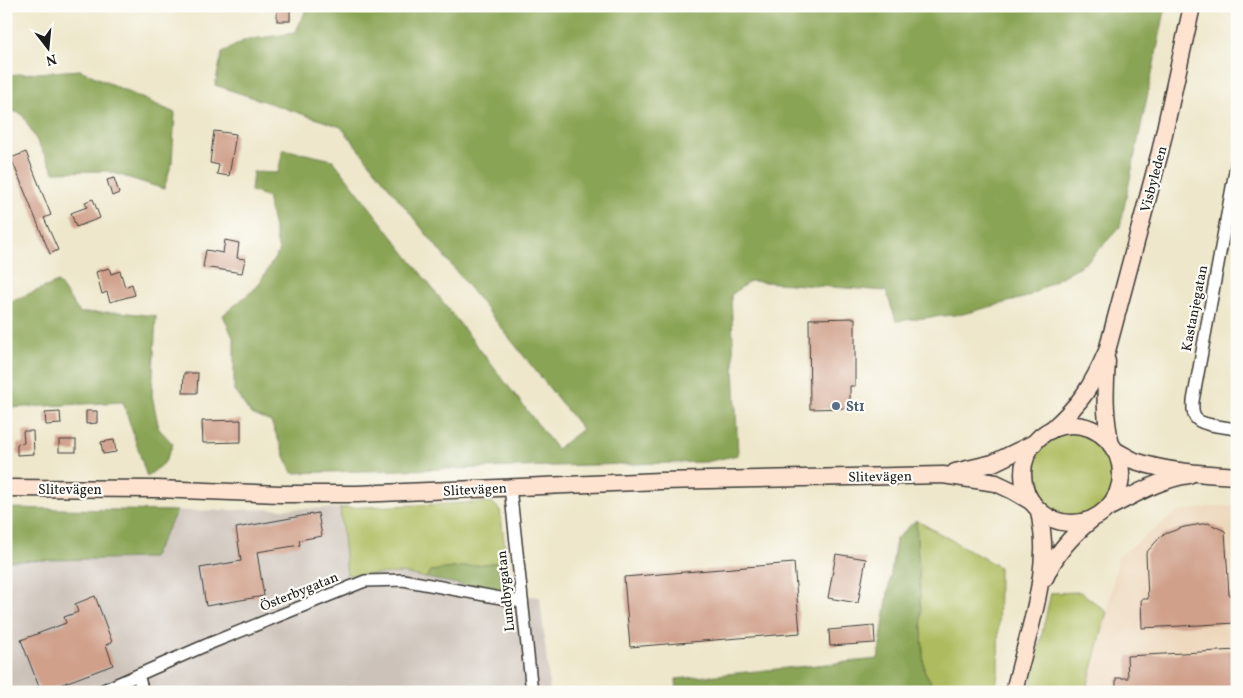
<svg xmlns="http://www.w3.org/2000/svg" width="1243" height="698" font-family="Vollkorn,serif">
  <style>
    .built { fill: #edd7bb }
    .industrial { fill: #ccc2b9 }
    .green { fill: #aebc5e; stroke: #656c3d }
    .forest { fill: #8aa455; stroke: #536038 }
    .building { fill: #d0a08b }
    .lines { fill: none; stroke-linecap: round; stroke-linejoin: round }
    .street-casing { stroke: #3c3a36; stroke-width: 14 }
    .secondary-casing { stroke: #3c3a36; stroke-width: 19 }
    .street { stroke: #fff; stroke-width: 11 }
    .secondary { stroke: #fee3d1; stroke-width: 16 }
    .service-dot { fill: #5c6f8a; stroke: #fdfcf7; stroke-width: 2 }
    .labels { text-anchor: middle; stroke-width: 4.5; stroke-linejoin: round; paint-order: stroke }
    .street-label { font-size: 14px; fill: #1c1c1c; stroke: #fdfcf7 }
    .service-label { font-size: 14px; font-weight: bold; fill: #4e5e75; stroke: #fdfcf7; text-anchor: start }
  </style>
  <rect width="100%" height="100%" fill="#fdfcf7"/>
  <filter id="ink" filterUnits="userSpaceOnUse"><feTurbulence type="fractalNoise" baseFrequency=".02" numOctaves="2"/><feDisplacementMap in="SourceGraphic" scale="10" xChannelSelector="R" yChannelSelector="G"/><feConvolveMatrix kernelMatrix="1 2 1 2 8 2 1 2 1" color-interpolation-filters="sRGB"/></filter>
  <filter id="wash" filterUnits="userSpaceOnUse"><feTurbulence type="fractalNoise" baseFrequency=".0096" numOctaves="4" result="noise"/><feDisplacementMap in="SourceGraphic" scale="20" xChannelSelector="R" yChannelSelector="G"/><feGaussianBlur stdDeviation="1.12" result="paint"/><feColorMatrix in="noise" values="0 0 0 0 0 0 0 0 0 0 0 0 0 0 0 0 0 1.4 0 .05"/><feComposite in="paint" operator="in"/></filter>
  <g filter="url(#wash)">
    <rect width="100%" height="100%" fill="#eee7cb"/>
    <path class="built" d="M1216 506H1237V692H1086L1107 612 1118 557 1177 512Z"/>
    <path class="industrial" d="M340 508 348 575 403 573 511 594 540 597 550 692H6V561L152 558 177 511Z"/>
    <g class="green">
      <circle cx="1073" cy="475" r="43"/>
      <path d="M492 502 500 510 507 561 431 571 426 578 403 573 347 575 340 508Z"/>
      <path d="M916 520 999 567 998 673 995 692H936L924 670Z"/>
      <path d="M1081 592 1107 612 1086 692H1029L1051 593Z"/>
    </g>
    <g class="forest">
      <path d="M308 6H1166L1120 227 1087 262 1027 297 963 314 896 321 886 291 750 281 731 295 738 455 706 462 292 473 271 422 251 414 234 391V340L223 315 257 287 279 251 267 197 251 191 253 172 278 173 283 149 333 160 557 449 582 429 341 127 215 85 222 53 245 40 295 33Z"/>
      <path d="M80 70 175 113 172 162 164 189 107 171 54 172 22 114 6 109V75Z"/>
      <path d="M58 282 80 313 119 312 156 316 152 395 159 429 173 444 165 462 147 477 123 402 6 408V303Z"/>
      <path d="M6 508 177 511 152 558 6 561Z"/>
      <path d="M916 520 924 670 936 692H677L676 679 878 659 896 539Z"/>
      <path d="M507 561 511 594 426 578 431 571Z"/>
    </g>
    <g id="blocks">
      <g class="building">
        <rect x="277" y="6" width="13" height="15"/>
        <path d="M214 131 236 134 229 176 217 174 219 165 210 163Z"/>
        <path d="M26 152 51 215 44 218 58 250 50 254 11 158Z"/>
        <path d="M114 178 119 193 112 196 107 180Z"/>
        <path d="M93 199 100 218 76 227 71 213 87 207 85 202Z"/>
        <path d="M225 240 239 243 237 258 245 259 242 273 203 267 206 250 223 253Z"/>
        <path d="M109 268 111 274 120 271 125 287 132 284 135 295 110 302 107 292 102 294 96 272Z"/>
        <path d="M855 318V386H850V408L810 409 809 319Z"/>
        <path d="M184 373H198L197 393H183Z"/>
        <path d="M86 411H97V423L86 424Z"/>
        <path d="M60 412 61 424 46 425 45 413Z"/>
        <path d="M241 420V442L203 443 202 421Z"/>
        <path d="M23 431H33L34 454 17 455V444L24 443Z"/>
        <rect x="59" y="440" width="17" height="12"/>
        <path d="M114 440 116 452 103 454 101 442Z"/>
        <path d="M318 513 322 536 299 540 300 545 257 552 264 596 206 606 200 568 241 561 236 528Z"/>
        <path d="M1208 523 1225 531 1229 595 1236 594 1237 623 1142 628 1141 599H1148L1146 553 1162 535 1184 527Z"/>
        <path d="M836 554 866 559 858 603 828 598Z"/>
        <path d="M794 563 800 633 630 647 624 577Z"/>
        <path d="M95 596 112 642 106 645 113 665 41 692 21 640 66 623 64 617 78 612 75 604Z"/>
        <path d="M874 626 875 643 830 646 829 630Z"/>
        <path d="M1237 650V692H1116V678H1128L1127 656Z"/>
        <path d="M376 683 377 692H348L347 686Z"/>
      </g>
    </g>
  </g>
  <g filter="url(#ink)">
    <use href="#blocks" fill-opacity="0" stroke="#3c3a36" stroke-width="1"/>
    <g class="lines">
      <g class="street-casing">
        <g id="street">
          <path d="M1237 160 1193 401C1193 406 1192 412 1195 417 1200 426 1227 427 1237 429"/>
          <path d="M510 487 532 692"/>
          <path d="M138 675 143 692"/>
          <path d="M99 692 211 643 365 581 403 580 522 602"/>
        </g>
      </g>
      <g class="secondary-casing">
        <g id="secondary">
          <path d="M1107 361C1105 391 1104 415 1111 445"/>
          <circle cx="1072" cy="474" r="49"/>
          <path d="M1051 430C1081 403 1091 388 1107 351L1160 152 1192 6"/>
          <path d="M1114 450C1121 453 1128 458 1135 461 1167 472 1203 474 1237 476"/>
          <path d="M955 472 993 463 1034 443"/>
          <path d="M6 488 157 489 280 494H357L660 481 943 475 996 483 1013 491 1032 502"/>
          <path d="M1108 508C1134 495 1160 479 1189 475"/>
          <path d="M1045 578C1055 554 1071 536 1091 520"/>
          <path d="M1014 692C1024 647 1042 597 1043 552 1044 538 1041 524 1039 510"/>
        </g>
      </g>
      <use href="#street" class="street"/>
      <use href="#secondary" class="secondary"/>
    </g>
  </g>
  <circle class="service-dot" cx="836" cy="406" r="5"/>
  <g class="labels">
    <g class="street-label">
      <text transform="translate(1153 179) rotate(-75)" y="5">Visbyleden</text>
      <text transform="translate(1194 308) rotate(-79)" y="5">Kastanjegatan</text>
      <text transform="translate(880 476) rotate(-1)" y="5">Slitevägen</text>
      <text x="70" y="494">Slitevägen</text>
      <text transform="translate(475 489) rotate(-3)" y="5">Slitevägen</text>
      <text transform="translate(299 591) rotate(-22)" y="5">Österbygatan</text>
      <text transform="translate(505 591) rotate(-96)" y="5">Lundbygatan</text>
    </g>
    <g class="service-label">
      <text x="846" y="411">St1</text>
    </g>
  </g>
  <rect width="1243" height="698" fill="none" stroke="#fdfcf7" stroke-width="25"/>
  <g transform="translate(48 48) rotate(164)" stroke="#fdfcf7" stroke-width="4" paint-order="stroke">
  <path d="M0-4L9 19L0 12L-9 19Z" fill="#1c1c1c"/>
  <text y="-8" font-size="14" font-weight="bold" text-anchor="middle" fill="#1c1c1c">N</text>
  </g>
</svg>
